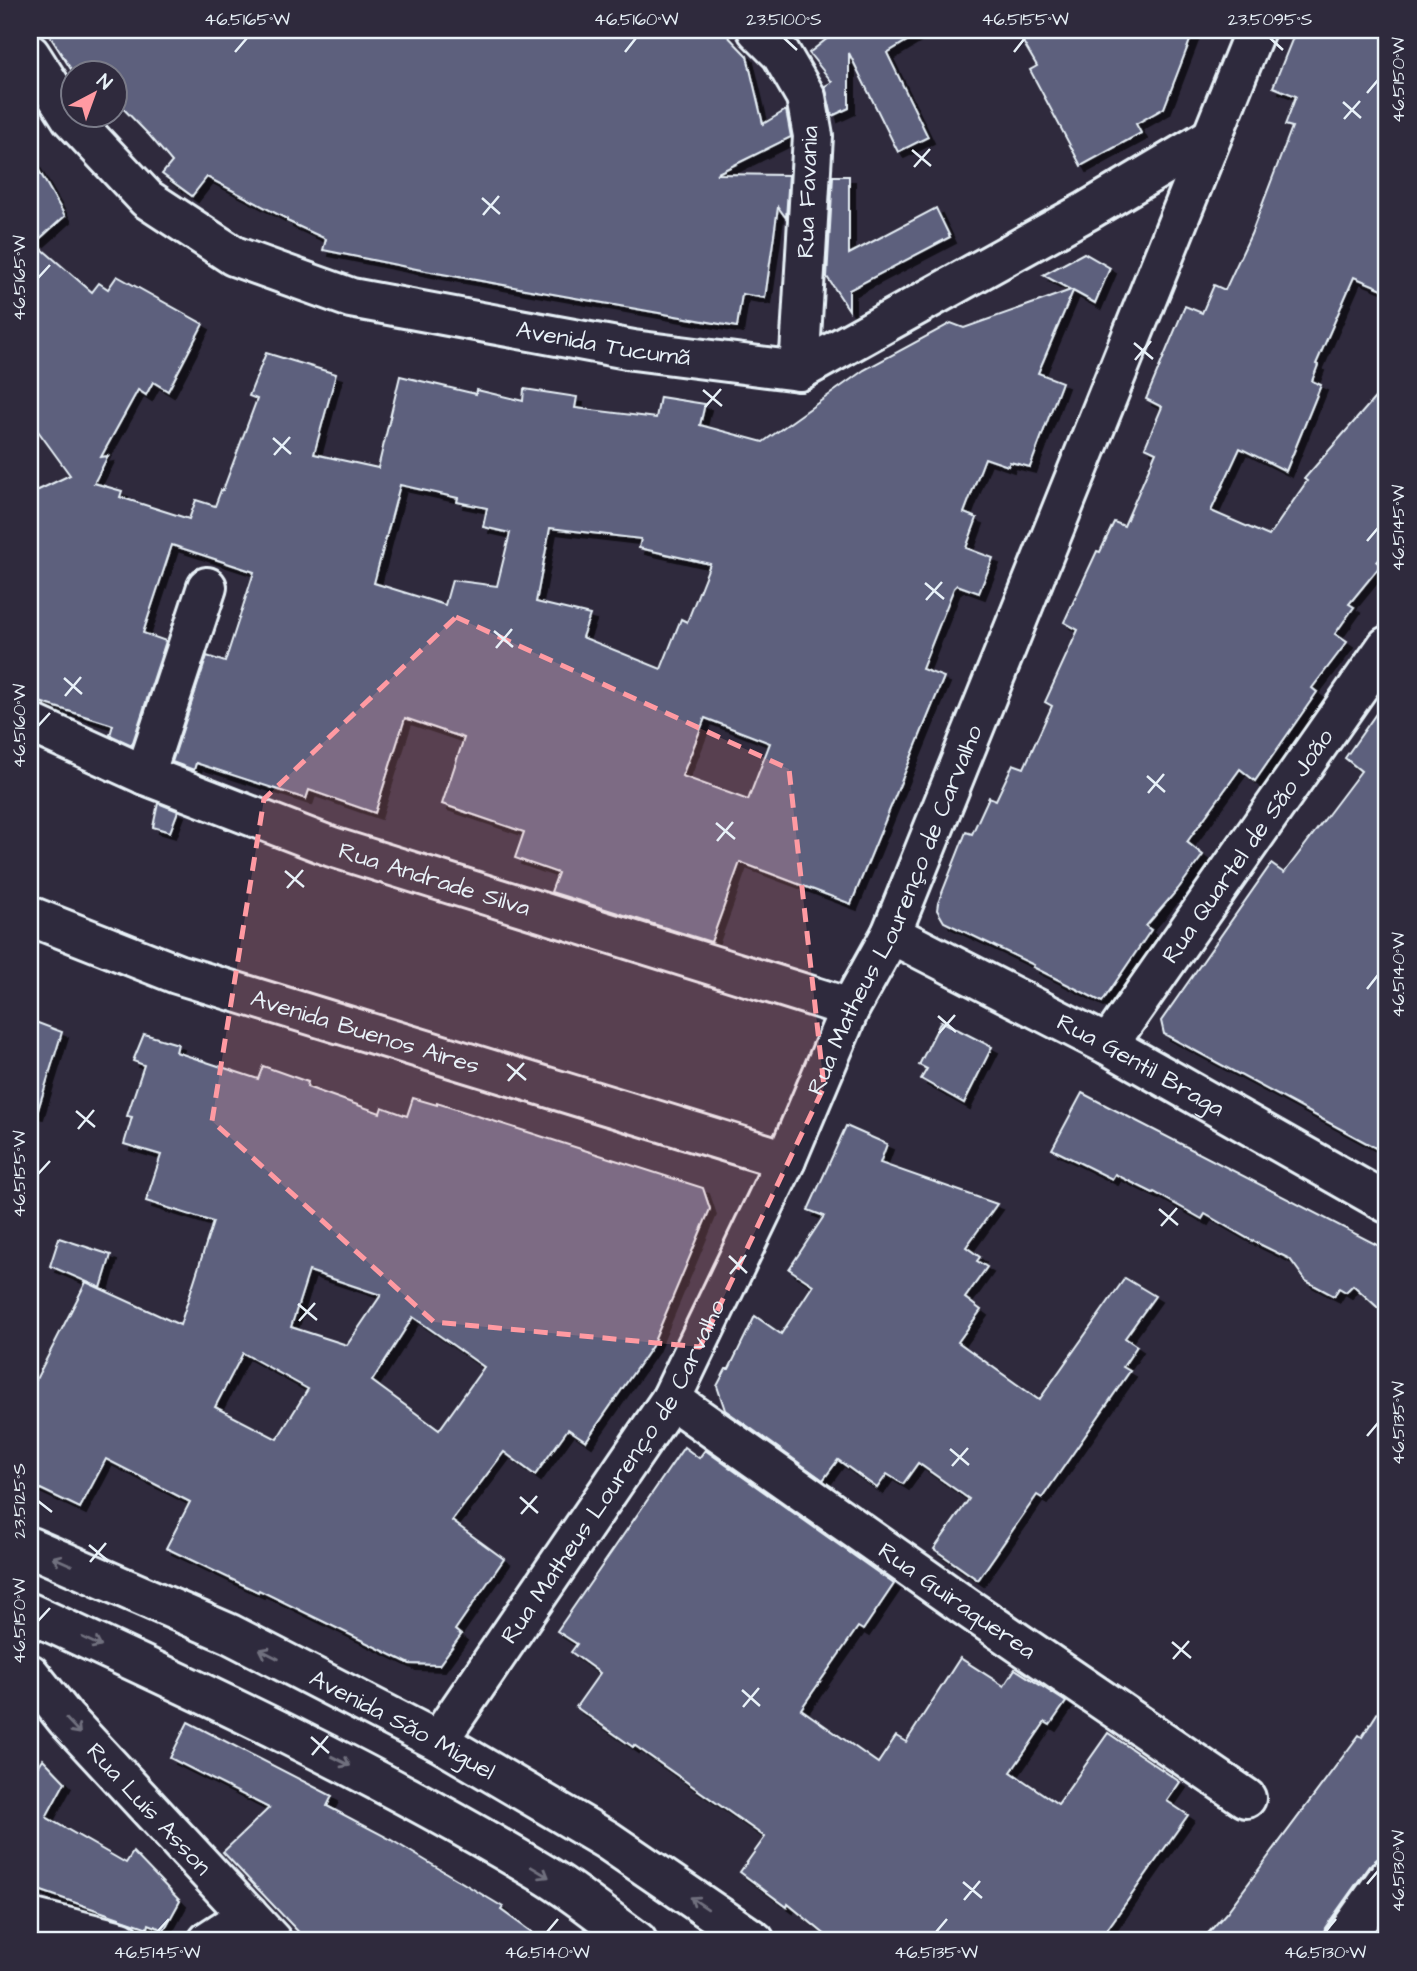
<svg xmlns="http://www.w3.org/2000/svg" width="1417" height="1971" font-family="'Architects Daughter',sans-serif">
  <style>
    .building { fill: #5d607d; stroke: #e8f1f8; stroke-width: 2; fill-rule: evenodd; filter: url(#shadow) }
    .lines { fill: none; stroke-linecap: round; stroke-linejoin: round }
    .minor-casing { stroke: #e8f1f8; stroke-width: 44 }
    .primary-casing { stroke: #e8f1f8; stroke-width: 44 }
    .minor { stroke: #2f2a3d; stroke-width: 38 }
    .primary { stroke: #2f2a3d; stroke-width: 38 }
    .oneway { stroke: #70707e }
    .marked { fill: #ff9aa2; fill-opacity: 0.2; stroke: #ff9aa2; stroke-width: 5; stroke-dasharray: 14 9; stroke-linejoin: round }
    .ticks { fill: none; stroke: #e8f1f8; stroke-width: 2.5 }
    .labels { text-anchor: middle; stroke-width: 5; stroke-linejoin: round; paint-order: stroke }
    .street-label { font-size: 24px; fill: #e8f1f8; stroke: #2f2a3d }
    .neatline { fill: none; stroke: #e8f1f8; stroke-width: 2.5 }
    .ticks-label { font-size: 18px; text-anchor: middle; fill: #e8f1f8 }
  </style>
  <defs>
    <filter id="shadow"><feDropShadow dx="6" dy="6" stdDeviation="0" flood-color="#0009"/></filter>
  </defs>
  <rect width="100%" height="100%" fill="#2f2a3d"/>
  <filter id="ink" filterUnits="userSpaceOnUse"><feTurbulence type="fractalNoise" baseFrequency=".0143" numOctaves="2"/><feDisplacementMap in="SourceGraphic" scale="14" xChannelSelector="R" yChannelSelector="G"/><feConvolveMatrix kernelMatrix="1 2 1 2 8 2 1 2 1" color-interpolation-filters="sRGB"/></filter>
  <g filter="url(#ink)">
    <g class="building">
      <path d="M46 30H722L747 56 763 124 786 110 791 137 716 174 789 175 786 218 778 207 765 298 742 294 737 327 431 272 323 250 326 239 287 221V219L207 177 192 196 162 174 172 162 149 135 116 101V74H74Z"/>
      <path d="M838 30H925L887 53 928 137 898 152 849 53V108L832 116 825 86 832 82 809 53Z"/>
      <path d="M1016 30H1194L1164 108 1136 124 1141 133 1081 166 1030 70 1037 66Z"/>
      <path d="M1296 30H1387V291L1354 277 1316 364 1318 365 1312 381 1321 385 1286 471 1240 448 1211 511 1269 536 1307 481 1304 479 1387 384V550L1377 562 1381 565 1349 604 1354 607 1335 634 1347 642 1312 688 1317 692 1255 781 1240 769 1187 842 1203 855 1178 889 1146 926 1151 930 1102 1002 1033 967 1034 965 944 922 937 910 938 903 966 832 972 834 989 797 996 800 1013 764 1024 768 1052 706 1045 702 1078 630 1064 622 1097 551 1100 552 1114 522 1124 526 1156 452 1145 447 1162 407 1146 399 1185 306 1202 313 1214 285 1225 290 1251 234 1292 127 1285 125 1296 96 1273 87Z"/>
      <path d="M30 155 65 216 35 243 92 292 99 283 108 289 117 276 203 324 168 391 153 382 146 395 138 390 101 457 108 456 94 483 122 491 120 497 189 519 196 500 215 506 221 490H223L257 399 249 396 266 353 336 374 314 454 378 468 400 376 476 394 477 390 523 401 524 389 577 397 575 408 656 418 660 397 705 404 700 425 763 442 864 370 951 323 964 328 1071 290 1043 275 1084 253 1110 268 1095 303 1073 291 1038 373 1062 382 1030 467 1010 462 1008 466 985 458 964 513 977 518 966 548 993 558 979 593 957 585 954 588 922 669 944 677 851 904 740 862 711 942 551 892 558 873 515 858 524 832 442 804 464 738 405 718 375 813 309 790 306 799 196 763 194 770 172 762 207 656 225 662 254 572 172 545 143 633 166 641 132 745 110 735 113 725 30 699V494L70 475 30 420ZM400 485 458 498 457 502 487 508 483 527 510 533 497 586 452 580 445 605 374 583ZM550 528 641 539 639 548 710 564 687 622 681 619 661 669 582 637 590 615 536 602ZM705 718 770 743 748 800 682 776Z"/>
      <path d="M833 176H849V254L936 208 950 237 849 290V310L827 277Z"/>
      <path d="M1387 698V1154L1164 1034 1161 1021 1271 864 1284 873 1361 771 1345 758Z"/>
      <path d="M158 803 178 811 170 832 153 827Z"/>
      <path d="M30 1020 62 1032 37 1113 30 1112Z"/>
      <path d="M941 1021 992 1047 964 1103 921 1079 927 1069 919 1065Z"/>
      <path d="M144 1034 178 1044 176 1052 258 1079 263 1066 308 1082 307 1087 380 1113 382 1107 407 1116 413 1098 437 1105V1103L703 1188 710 1209 652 1346 586 1441 568 1429 535 1475 504 1452 452 1521 504 1559 455 1630 461 1635 439 1665 410 1664 259 1590 258 1592 166 1548 190 1502 106 1459 80 1508 30 1484V1391L86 1282 180 1325 213 1222 146 1201 161 1155 124 1144 132 1117 127 1116 144 1065 133 1061ZM309 1271 381 1295 347 1345 291 1327ZM413 1317 484 1367 439 1430 372 1381ZM243 1353 308 1389 277 1439 215 1407Z"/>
      <path d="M1082 1093 1387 1250V1316L1353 1285 1346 1292 1339 1288 1334 1296 1306 1281 1290 1259 1247 1238 1205 1214 1202 1219 1154 1192 1153 1193 1115 1174 1112 1179 1052 1149Z"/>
      <path d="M846 1126 887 1144 880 1163 997 1204 966 1247 980 1257 977 1261 987 1267 965 1298 981 1310 958 1342 1039 1400 1125 1278 1155 1296 1125 1338 1137 1346 1123 1367 1130 1371 1042 1498 1037 1495 978 1580 934 1549 969 1499 918 1463 903 1484 887 1474 877 1488 838 1460 823 1480 725 1410 717 1386 726 1369H729L755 1316 781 1334 813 1285 789 1269 824 1216 808 1210Z"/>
      <path d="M59 1238 111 1255 101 1288 50 1266Z"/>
      <path d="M684 1447 699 1458 705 1450 894 1584 863 1630 858 1627 801 1709 878 1763 896 1736 906 1742 960 1658 1004 1686 1015 1669 1066 1702 1050 1725 1045 1722 1011 1772 1058 1804 1108 1733 1180 1782 1167 1801 1188 1815 1099 1941H833L788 1904 787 1907 740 1872 765 1837 634 1745 633 1747 576 1707 600 1673 571 1652 577 1644 557 1631Z"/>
      <path d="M1387 1698V1857L1377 1859 1369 1866 1325 1928 1322 1941H1201L1227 1912 1359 1735 1362 1737Z"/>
      <path d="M188 1722 332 1796 327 1806 388 1838 503 1907 501 1910 544 1941H307L223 1852 269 1808 170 1758Z"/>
      <path d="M43 1759 65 1782 46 1817 126 1863 133 1852 180 1901 164 1930 149 1924 148 1928 30 1887V1779Z"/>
    </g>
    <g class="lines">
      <g class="minor-casing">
        <g id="minor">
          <path d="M757 30 781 54 806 97 813 136 799 371"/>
          <path id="s1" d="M30 54 71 118 147 199 234 256 351 298 633 350 799 371 1087 211 1210 138"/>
          <path id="s2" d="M30 723 145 775 332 847 850 1008"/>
          <path d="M145 775 207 587"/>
          <path id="s3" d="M30 916 177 974 786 1160"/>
          <path id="s4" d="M891 934 1108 1045 1387 1203"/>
          <path id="s5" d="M1108 1045 1387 646"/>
          <path id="s6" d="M671 1399 966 1607 1246 1798"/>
          <path id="s7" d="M30 1674 66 1719 272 1941"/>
          <path id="s8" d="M438 1741 671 1399 786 1160 850 1008 891 934 1255 30"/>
          <path d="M30 1918 121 1941"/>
          <path d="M208 1941 248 1915"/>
          <path d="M1343 1941 1387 1879"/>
        </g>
      </g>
      <g class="primary-casing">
        <g id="primary">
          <path id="s9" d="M30 1547 230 1634 438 1741 607 1840 755 1941"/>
          <path d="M30 1613C204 1693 378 1774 542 1873 576 1893 606 1919 637 1941"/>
        </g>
      </g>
      <use href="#minor" class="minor"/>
      <use href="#primary" class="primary"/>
    </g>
    <defs><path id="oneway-shaft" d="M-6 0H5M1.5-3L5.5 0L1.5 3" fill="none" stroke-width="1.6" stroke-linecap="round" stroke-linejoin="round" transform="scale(1.75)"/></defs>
    <g class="oneway">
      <use href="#oneway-shaft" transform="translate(62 1561) rotate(-156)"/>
      <use href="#oneway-shaft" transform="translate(92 1642) rotate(25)"/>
      <use href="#oneway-shaft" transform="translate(269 1654) rotate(-153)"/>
      <use href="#oneway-shaft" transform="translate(73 1726) rotate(47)"/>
      <use href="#oneway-shaft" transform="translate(341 1761) rotate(27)"/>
      <use href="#oneway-shaft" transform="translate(540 1872) rotate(31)"/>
      <use href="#oneway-shaft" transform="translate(699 1903) rotate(-146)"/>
    </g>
  </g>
  <path class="marked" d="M456 617 789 769 824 1087 700 1347 434 1322 212 1121 264 799Z"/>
  <path class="ticks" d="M784 38 797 50M1270 38 1283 50M235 52 247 38M625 52 636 38M1014 52 1025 38M1367 93 1378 80M1343 102 1361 118M1344 119 1360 101M912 150 931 166M914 167 930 149M482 198 500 214M483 215 499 196M38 278 50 265M1134 343 1153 359M1135 360 1151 341M703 390 722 406M705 407 721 389M273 438 291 454M274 455 290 437M1367 541 1378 528M925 583 944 599M926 600 942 582M494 631 513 647M496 648 512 629M64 678 82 694M65 696 81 677M38 726 50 713M1147 776 1165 792M1148 793 1164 774M716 823 735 839M717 841 733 822M285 871 304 887M287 888 303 870M1367 989 1378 975M938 1016 956 1032M939 1033 955 1015M507 1064 526 1080M508 1081 524 1063M76 1111 95 1127M78 1129 94 1110M38 1174 50 1161M1159 1209 1178 1225M1161 1226 1177 1208M729 1256 747 1273M730 1274 746 1255M298 1304 317 1320M299 1321 315 1303M1367 1436 1378 1423M950 1449 969 1465M952 1466 968 1448M520 1497 538 1513M38 1501 52 1512M521 1514 537 1496M89 1545 108 1561M90 1562 106 1543M38 1621 50 1608M1172 1642 1191 1658M1173 1659 1189 1641M742 1690 760 1706M743 1707 759 1688M311 1737 329 1753M312 1755 328 1736M963 1882 982 1898M1367 1884 1378 1871M964 1900 980 1881M157 1932 169 1919M547 1932 558 1919M936 1932 947 1919M1325 1932 1336 1919"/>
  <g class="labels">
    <g class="street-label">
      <text transform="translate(807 192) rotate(-88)" y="8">Rua Favania</text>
      <text dy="8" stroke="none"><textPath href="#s1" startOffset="672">Avenida Tucumã</textPath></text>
      <text dy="8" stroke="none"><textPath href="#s5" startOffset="243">Rua Quartel de São João</textPath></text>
      <text dy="8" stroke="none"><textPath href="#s2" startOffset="434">Rua Andrade Silva</textPath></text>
      <text dy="8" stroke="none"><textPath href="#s8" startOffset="952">Rua Matheus Lourenço de Carvalho</textPath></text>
      <text dy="8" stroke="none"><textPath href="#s3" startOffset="355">Avenida Buenos Aires</textPath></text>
      <text dy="8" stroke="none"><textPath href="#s4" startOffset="282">Rua Gentil Braga</textPath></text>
      <text dy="8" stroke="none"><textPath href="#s8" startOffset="322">Rua Matheus Lourenço de Carvalho</textPath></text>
      <text dy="8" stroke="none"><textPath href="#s6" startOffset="350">Rua Guiraquerea</textPath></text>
      <text dy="8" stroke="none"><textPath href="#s9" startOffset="413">Avenida São Miguel</textPath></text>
      <text dy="8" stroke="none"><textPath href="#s7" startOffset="180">Rua Luís Asson</textPath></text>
    </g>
  </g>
  <rect width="1417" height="1971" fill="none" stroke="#2f2a3d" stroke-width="77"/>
  <g transform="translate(94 94) rotate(41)"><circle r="33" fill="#2f2a3d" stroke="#797a88" stroke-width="2"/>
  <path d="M0-5L12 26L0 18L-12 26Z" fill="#ff9aa2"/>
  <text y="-10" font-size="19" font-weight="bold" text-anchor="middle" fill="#e8f1f8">N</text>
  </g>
  <rect x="38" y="38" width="1340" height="1894" class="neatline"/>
  <g class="ticks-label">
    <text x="247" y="25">46.5165°W</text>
    <text x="636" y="25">46.5160°W</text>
    <text x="784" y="25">23.5100°S</text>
    <text x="1025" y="25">46.5155°W</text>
    <text x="1270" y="25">23.5095°S</text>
    <text transform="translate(1398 80) rotate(-90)" y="6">46.5150°W</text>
    <text transform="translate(19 278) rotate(-90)" y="6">46.5165°W</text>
    <text transform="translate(1398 528) rotate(-90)" y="6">46.5145°W</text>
    <text transform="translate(19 726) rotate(-90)" y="6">46.5160°W</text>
    <text transform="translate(1398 975) rotate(-90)" y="6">46.5140°W</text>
    <text transform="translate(19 1174) rotate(-90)" y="6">46.5155°W</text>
    <text transform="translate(1398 1423) rotate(-90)" y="6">46.5135°W</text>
    <text transform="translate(19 1501) rotate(-90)" y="6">23.5125°S</text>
    <text transform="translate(19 1621) rotate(-90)" y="6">46.5150°W</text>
    <text transform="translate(1398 1871) rotate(-90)" y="6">46.5130°W</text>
    <text x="157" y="1958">46.5145°W</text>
    <text x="547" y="1958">46.5140°W</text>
    <text x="936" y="1958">46.5135°W</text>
    <text x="1325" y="1958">46.5130°W</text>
  </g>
</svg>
